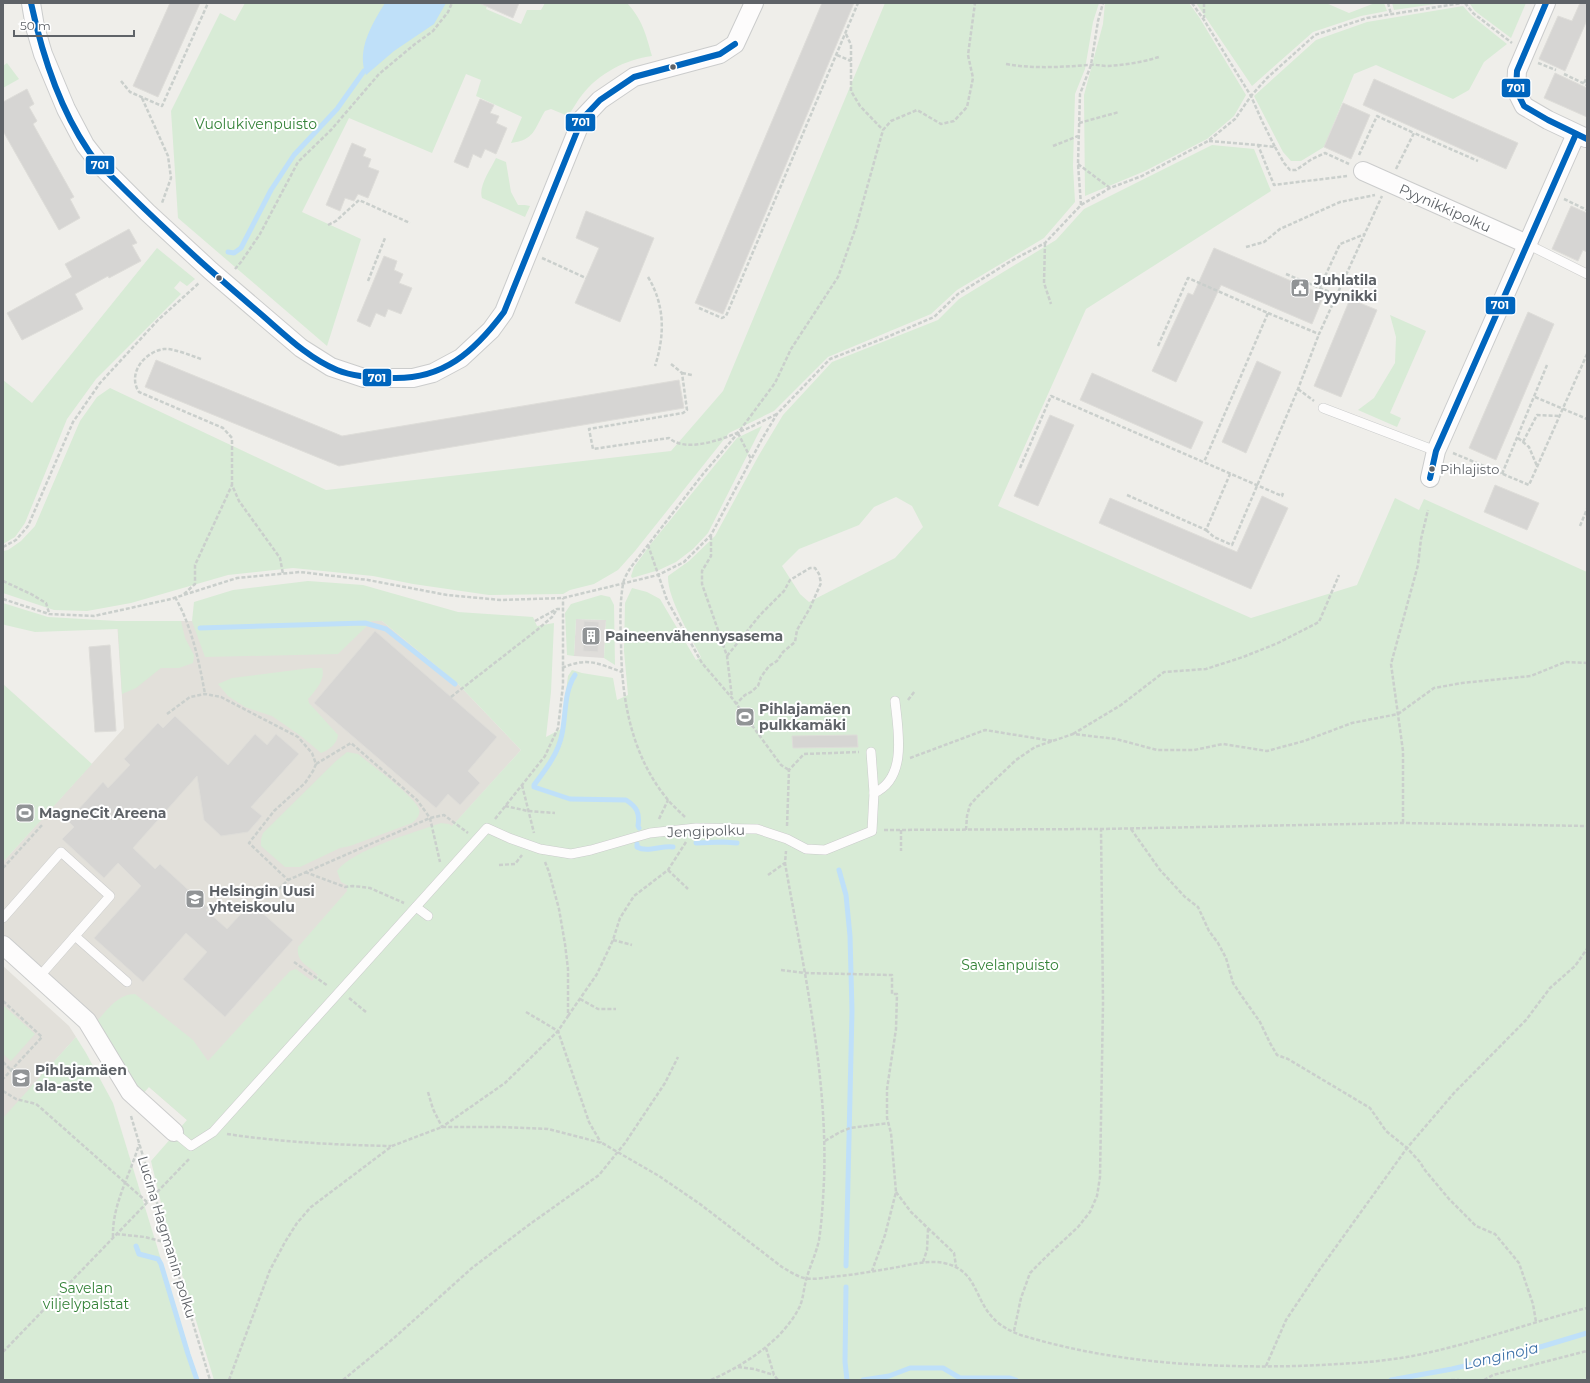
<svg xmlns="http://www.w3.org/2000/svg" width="1590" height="1383" font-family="Montserrat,sans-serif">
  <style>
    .industrial { fill: #dfddda }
    .education { fill: #e2e0da }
    .green { fill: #d8ebd6; fill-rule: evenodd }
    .water { fill: #bfe0f9 }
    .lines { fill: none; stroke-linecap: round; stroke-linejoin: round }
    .stream { stroke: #bfe0f9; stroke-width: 5 }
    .building { fill: #d6d5d3; stroke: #deddd9 }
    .lane-casing { stroke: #cbcccc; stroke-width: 10 }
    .street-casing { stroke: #cbcccc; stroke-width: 20 }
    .path { stroke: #cacfcc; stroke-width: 2.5; stroke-dasharray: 4 2; stroke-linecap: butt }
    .lane { stroke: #fdfcfc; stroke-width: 9 }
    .street { stroke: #fdfcfc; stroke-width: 18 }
    .bus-1-casing { stroke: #fff; stroke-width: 9 }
    .bus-1 { stroke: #0065bd; stroke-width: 6 }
    .bus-dot { fill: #5f6368; stroke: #fff; stroke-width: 1.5 }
    .labels { text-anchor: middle; stroke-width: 4; stroke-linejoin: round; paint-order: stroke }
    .bus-label { font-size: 13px; fill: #5f6368; stroke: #fff; text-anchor: start }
    .park-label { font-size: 14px; fill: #348238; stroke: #fff }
    .street-label { font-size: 14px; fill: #5f6368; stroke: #fff }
    .poi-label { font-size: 14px; font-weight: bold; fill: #5f6368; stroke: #fff; text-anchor: start }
    .water-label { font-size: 15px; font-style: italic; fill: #4174aa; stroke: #fff }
    .line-badge { stroke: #fff; stroke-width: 1.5 }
    .badge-label { font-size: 11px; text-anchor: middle; font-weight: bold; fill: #fff }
  </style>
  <rect width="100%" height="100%" fill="#efeeea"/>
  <path class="industrial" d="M576 619 606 620 604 658 574 656Z"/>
  <g class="education">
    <path d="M117 621H382L458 684 521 750 187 1120 149 1087 89 1015 3 935V862L124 728Z"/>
    <path d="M3 966 69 1026 76 1037 3 1119Z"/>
  </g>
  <g class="green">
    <path d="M245 3H488L486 9 521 24 527 10H541L545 3H627C642 19 646 34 652 56 626 59 598 74 582 95 577 101 573 109 568 116L551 109 545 111C534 129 535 140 511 143L522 117 476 96 481 80 466 74 432 153 349 118 302 212 361 239 327 346 178 218 171 111 220 13 235 21Z"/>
    <path d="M885 3H1099L1093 22 1085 69 1075 94 1073 166 1075 202 1044 238 957 290 931 314 828 357 774 411 729 433 635 551 618 570 594 584 570 590 563 594 489 595 413 584 373 576 293 568 228 575 131 603 87 611 54 610 3 593V551L8 550 21 541 35 526 80 421 97 397 110 388 326 490 671 451 723 391Z"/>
    <path d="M1105 3H1189L1199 17 1246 95 1234 116 1207 139 1145 171 1085 196 1084 95 1103 24Z"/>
    <path d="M1196 3H1326L1349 13 1375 3H1384L1387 11 1361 16 1313 32 1252 86Z"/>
    <path d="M1392 3H1442L1394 10Z"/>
    <path d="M1473 3H1526L1511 38 1475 11 1470 4Z"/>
    <path d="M1463 6 1472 16 1507 44 1484 62 1469 90 1453 99 1376 65 1354 74 1324 147 1301 161H1291L1283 152 1254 96 1316 40 1367 22Z"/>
    <path d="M7 63 19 79 3 88V66Z"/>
    <path d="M1212 145 1254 149 1271 191 1086 309 998 506 1251 618 1357 585 1395 498 1419 510 1424 499 1587 572V1380H214L164 1215 151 1161 187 1120 149 1087 142 1095 95 1023C107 1011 117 994 135 994L193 1040 208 1061 290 971 296 969 312 981 318 975C308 965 296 963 298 947L347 891V885L341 882 337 871C352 850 416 832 441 823L449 824 452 826 521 750 458 684 382 621H372L338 654 205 657 192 621 194 602 233 590 308 581 363 585 458 612 533 617 537 626 554 623 551 692 546 737 561 729 568 676 572 670 582 673 613 678 617 700 628 695 624 651 625 603 632 588 647 592 660 599 696 660 701 657C691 637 667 598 668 576L689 561 715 536 759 455 783 415 832 362 938 320 959 299 1056 240 1084 209ZM896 497 912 506 923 527 895 558 809 602 800 594 782 566 799 549 859 525 874 507Z"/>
    <path d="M496 158 506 162 511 192 518 205H525L530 206 525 217 482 198C478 186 491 169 496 158Z"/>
    <path d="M157 248 195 279 187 286 180 281 174 288 181 294 96 379 67 419 25 523 15 537 3 544V380L32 403Z"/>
    <path d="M1390 315 1426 331 1390 413 1401 418 1397 427 1358 410 1374 398 1395 363 1396 337Z"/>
    <path d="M762 426 708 533 693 549 676 562 659 570 632 578 631 576 634 567 650 545 737 438Z"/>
    <path d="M601 595 610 597 614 605 615 665 604 658 606 620 576 619 574 656 567 655 565 613 571 604Z"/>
    <path d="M3 603 48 617 117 621H181L185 638 194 655 193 663 179 668H161L136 688 122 694 118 629 35 632 5 625 3 624Z"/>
    <path d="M311 668H322C326 679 315 691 308 699L309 703 338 735C337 744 329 750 321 753L301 736 272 716 245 707 228 696 218 684 232 678Z"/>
    <path d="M3 684 92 764 3 862Z"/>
    <path d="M347 752 358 754C370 764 415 797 419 809 421 814 416 820 412 823L350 846 340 848 300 867H285L261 846V839L263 833 336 761Z"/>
    <path d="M3 1005 35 1034 11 1061 3 1054Z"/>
    <path d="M76 1037 86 1053 113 1103 198 1380H3V1118Z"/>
  </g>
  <path class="water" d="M385 3H446L434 24 394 51 366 75C356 50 372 24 385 3Z"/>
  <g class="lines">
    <g class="stream">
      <path d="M228 252 234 253 241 248 271 190 294 155 337 109 364 71"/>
      <path d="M200 628 365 623 386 629 455 684"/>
      <path d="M575 675C564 691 566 715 562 734 558 754 546 769 534 785V787L570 799 626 800C637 807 640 813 638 826L639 828"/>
      <path d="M696 843 723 842 737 843"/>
      <path d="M637 844V847C647 853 662 845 673 847"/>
      <path d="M839 870 846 895 850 936 852 1011 846 1266"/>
      <path d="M136 1246 139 1254 158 1259 161 1264 188 1354 197 1380"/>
      <path d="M846 1287 845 1362 847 1380"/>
      <path d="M863 1380 889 1376 910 1368H943L960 1378H1010L1016 1380"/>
      <path d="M1391 1380 1452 1369 1527 1351 1587 1333"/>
    </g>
  </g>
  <g class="building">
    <path d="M170 3H200L158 97 133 86Z"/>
    <path d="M479 3H519L513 18Z"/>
    <path d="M822 3H854L723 314 695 303Z"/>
    <path d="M1580 3H1587V20L1565 71 1539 59 1558 16 1572 21Z"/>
    <path d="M1555 73 1587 88V117L1544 98Z"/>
    <path d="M1374 79 1518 143 1506 169 1363 105Z"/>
    <path d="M27 89 34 104 29 107 37 121 33 124 74 197 70 199 80 218 59 230 3 131V102Z"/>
    <path d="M480 99 494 105 490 113 499 116 496 123 507 128 496 154 485 149 481 158 473 154 468 168 454 162Z"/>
    <path d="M1343 103 1370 115 1351 159 1324 147Z"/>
    <path d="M352 143 366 149 363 156 371 159 368 167 379 171 368 198 358 194 354 201 345 198 340 211 326 205Z"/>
    <path d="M1571 206 1587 213V252L1583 250 1578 261 1552 249Z"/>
    <path d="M586 211 654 238 620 322 575 303 599 248 576 238Z"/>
    <path d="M129 229 137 243 132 245 141 261 109 278 108 276 75 294 83 309 22 340 7 313 72 277 65 264Z"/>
    <path d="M1214 248 1324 295 1312 324 1221 285 1176 382 1152 371 1188 293 1193 295Z"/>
    <path d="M384 256 397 261 394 270 403 274 399 283 412 288 401 314 388 309 385 317 376 313 370 327 357 321Z"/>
    <path d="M1350 299 1377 310 1341 397 1314 386Z"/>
    <path d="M1528 312 1554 324 1496 460 1469 448Z"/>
    <path d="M156 360 342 436 679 380 684 408 339 466 145 387Z"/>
    <path d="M1257 361 1281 372 1246 453 1222 442Z"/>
    <path d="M1092 373 1203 422 1191 449 1080 400Z"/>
    <path d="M1050 415 1074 425 1038 506 1014 496Z"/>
    <path d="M1495 485 1539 503 1527 530 1484 512Z"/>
    <path d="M1262 496 1288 508 1251 589 1099 523 1110 498 1237 552Z"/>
    <path d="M584 621 599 622 598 652 583 651Z"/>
    <path d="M375 631 497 737 468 771 480 783 460 805 448 794 436 808 314 703Z"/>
    <path d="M110 645 116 731 95 732 89 647Z"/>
    <path d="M175 716 228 765 255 734 267 745 276 734 299 754 251 807 262 816 248 832 221 836 204 820 197 776 133 848 155 869 160 864 208 908 206 910 227 929 251 903 293 940 225 1017 183 979 207 952 186 933 143 982 94 938 141 886 118 863 104 878 62 839 74 827 68 821 103 782 108 788 130 765 124 759 158 723 163 728Z"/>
    <path d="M857 735 858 747 793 748 792 736Z"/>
  </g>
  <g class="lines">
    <g class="lane-casing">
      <g id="lane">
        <path d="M1527 244 1587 274"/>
        <path d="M1323 408 1436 451"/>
        <path d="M874 793C908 778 898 730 895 701"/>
        <path d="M416 907 428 916"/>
        <path d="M3 918 61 852 110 896 39 977"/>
        <path d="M75 936 127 982"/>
        <path d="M174 1132 191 1146 213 1132 487 828 509 838 540 849 571 854 591 850 650 833 696 828 757 829 787 839 806 849 825 850 872 831 874 793 871 752"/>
      </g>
    </g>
    <g class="street-casing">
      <g id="street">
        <path d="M31 3 35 27 43 54 66 109 85 145 103 168 147 212 211 271 301 348 331 367 364 378H413L433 373 461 358 491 330 504 312 582 119 600 100 634 77 720 54 735 44 754 3"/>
        <path d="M1546 3 1517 71 1516 90 1524 106 1548 120 1586 138"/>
        <path d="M1363 171 1527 244"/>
        <path d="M1430 478 1436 451 1576 134"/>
        <path d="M3 945 87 1021 130 1092 174 1132"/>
      </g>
    </g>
    <g class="path">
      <path d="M1192 3 1204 20 1251 96 1262 121 1275 147 1258 145"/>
      <path d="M1204 3V18"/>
      <path d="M1388 3 1391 14"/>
      <path d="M1465 3 1473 13 1512 43"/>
      <path d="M846 34 851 45V91L860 106 883 130"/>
      <path d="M837 55 851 61"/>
      <path d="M1538 63 1556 70"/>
      <path d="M1006 64C1034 69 1061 67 1089 65 1095 64 1101 66 1108 66 1125 65 1143 62 1159 57"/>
      <path d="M1564 74 1587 85"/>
      <path d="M121 81 130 92 162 106 208 3"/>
      <path d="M1584 83 1587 77"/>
      <path d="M142 98 168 156 171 178 162 203"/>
      <path d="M1079 123 1119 112"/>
      <path d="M1209 141 1258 145 1274 185 1347 176"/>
      <path d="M1053 146 1078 136"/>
      <path d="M1275 147 1284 163 1290 170H1296L1312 159 1325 153 1349 164"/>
      <path d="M1359 155 1377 116 1414 133"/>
      <path d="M1078 164 1110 188"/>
      <path d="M1396 169 1414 133 1478 161"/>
      <path d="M1564 199 1587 210"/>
      <path d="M1081 205 1078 164 1080 94 1091 65 1098 21 1103 3"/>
      <path d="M328 225 336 221 359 200 410 223"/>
      <path d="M1045 243 1044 283 1051 304"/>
      <path d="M1246 247 1264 242 1280 229 1340 202 1375 195"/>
      <path d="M542 258 586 278"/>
      <path d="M235 269 241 262 260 234 298 162 331 130 379 74 415 44 433 31 448 12 452 3"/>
      <path d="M1286 274 1337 295"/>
      <path d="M648 277C665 305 665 335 655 366"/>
      <path d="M368 281 385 238"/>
      <path d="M1320 287 1340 244 1365 234"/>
      <path d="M699 308 722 318 726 316 858 3"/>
      <path d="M1268 313 1319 334 1382 196"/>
      <path d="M1158 346 1188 278 1268 313 1204 462"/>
      <path d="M201 359C192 356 173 348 164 349 144 352 127 374 139 392L223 428 232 438V485L239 501 280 558 283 574"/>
      <path d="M671 364 682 373 687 410 683 413 589 429 593 449 669 438C693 459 752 426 777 414"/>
      <path d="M682 373 692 375"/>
      <path d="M1298 389 1314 401"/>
      <path d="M1535 397 1587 419"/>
      <path d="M738 433 751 459"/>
      <path d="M1518 438 1529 447 1537 466"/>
      <path d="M1523 442 1537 415 1559 416"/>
      <path d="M1453 453 1529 485 1587 354"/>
      <path d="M1020 468 1051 396 1282 496 1283 493"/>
      <path d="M1502 474 1547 365"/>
      <path d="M1127 495 1206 530 1230 474"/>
      <path d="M1580 526 1587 509"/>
      <path d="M1206 530 1214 537 1232 545 1298 389 1319 334"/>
      <path d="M711 536V556L702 571V584L727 656 732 698"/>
      <path d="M648 545 667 600 702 663 732 698 781 765 789 770"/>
      <path d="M3 547 16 540 28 526 73 422 100 383 158 320 199 283"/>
      <path d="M3 581 31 594 46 603 49 613"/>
      <path d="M184 594 195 584V565L232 485"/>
      <path d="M175 597C192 627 199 661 205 694"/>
      <path d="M3 599 49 614 94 616 171 599 237 578 300 572 368 580 447 595 501 600 563 598 658 575 684 562 711 535 762 439 777 414 830 359 887 337 934 317 958 294 1011 261 1045 243 1081 205 1110 188 1142 176 1208 141 1235 119 1251 96 1267 78 1315 35 1367 18 1462 3"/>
      <path d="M535 621 557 609H562"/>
      <path d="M727 656 760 615 784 591 790 580 810 568H815L819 574 821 583 810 608 797 630 795 642 783 652 777 661 769 666 761 677 758 686 751 692 745 695 736 704"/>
      <path d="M562 668C587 657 597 663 622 672"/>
      <path d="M451 697 537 630 552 617 557 609"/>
      <path d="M908 700 915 691"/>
      <path d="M167 714 190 697 205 694 221 697 298 737 312 753 316 764 313 771 305 783 274 811 249 843 288 880"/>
      <path d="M1073 734 1121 705 1164 672 1206 669 1243 657 1278 643 1319 622 1339 575"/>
      <path d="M910 758 985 730 1053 741"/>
      <path d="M316 764 351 743 417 800 430 818 440 862"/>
      <path d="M522 785 534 833"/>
      <path d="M505 806 528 811 555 813"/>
      <path d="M685 817C679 811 673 806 668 800 630 754 621 696 621 639 620 621 620 602 623 584 624 578 628 572 631 567L703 474 738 433 775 383 791 349 838 277 856 227 883 130 891 121 917 110 941 124 954 121 967 107 973 78 968 55 975 3"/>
      <path d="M495 819 545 756 558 728 563 685V598"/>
      <path d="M659 819 668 800"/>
      <path d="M1403 823V751L1391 664 1418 565 1421 539 1428 510"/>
      <path d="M787 826 789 770 804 754 859 752"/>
      <path d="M1131 829 1160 870 1185 897 1198 907 1209 931 1218 943 1226 958 1233 983 1241 995 1260 1022 1270 1043 1277 1055 1288 1059 1370 1108 1386 1131 1407 1148 1420 1162 1424 1169 1449 1199 1476 1226 1495 1234 1519 1263 1533 1304 1536 1322"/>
      <path d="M884 830 1101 829 1403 823 1587 826"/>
      <path d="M901 830V851"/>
      <path d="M966 830 967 816 970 805 977 797 1016 760 1035 747 1073 734 1116 739 1157 750H1194L1223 744 1267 751 1304 741 1352 723 1398 714 1434 688 1462 683 1531 676 1565 662 1587 663"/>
      <path d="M499 865 515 864 522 855"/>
      <path d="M3 868 42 825"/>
      <path d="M668 870 688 889"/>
      <path d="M305 872 345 887 353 886 370 888 404 903"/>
      <path d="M768 875 785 863"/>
      <path d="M279 889 288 880 430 818 444 815 468 833"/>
      <path d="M613 940 632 945"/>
      <path d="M294 962 328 986"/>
      <path d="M781 970 804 973 892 975V994H897L896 1029 887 1089V1118L891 1133 896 1192 885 1235 872 1271"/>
      <path d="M349 998 366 1012"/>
      <path d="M580 999 598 1009H616"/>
      <path d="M3 1001 42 1037 3 1079"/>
      <path d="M526 1012 558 1031 589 1122 601 1143"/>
      <path d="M568 1016 597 974 613 940 620 918 634 896 668 870 686 842"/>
      <path d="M3 1062 11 1070"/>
      <path d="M3 1091 16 1099 36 1104 42 1109 147 1202"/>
      <path d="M428 1092 433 1109 442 1127 505 1083 558 1031 568 1016V969L565 944 559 909 549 872 545 862"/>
      <path d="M131 1116 210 1380"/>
      <path d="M227 1134C281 1142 336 1145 391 1146"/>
      <path d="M825 1141 840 1132 850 1128 889 1123"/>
      <path d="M896 1192 911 1212 954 1253 956 1266"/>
      <path d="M116 1234 145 1237 168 1243"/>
      <path d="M113 1237C112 1204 130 1176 139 1144"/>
      <path d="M923 1262 927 1250 928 1229"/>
      <path d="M1014 1331 1021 1298 1030 1273 1050 1253 1078 1227 1090 1212 1097 1196 1100 1177 1103 1003 1101 829"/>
      <path d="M766 1348 774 1375 778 1380"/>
      <path d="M3 1352 190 1158"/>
      <path d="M1266 1366 1286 1320 1320 1269 1407 1148 1454 1093 1526 1020 1550 988 1575 966 1587 949"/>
      <path d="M738 1367 754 1369 774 1375"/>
      <path d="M229 1380 270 1270 285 1242 297 1223 311 1207 392 1146 442 1127H501L548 1129 602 1143 659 1176 700 1204 782 1267C789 1271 796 1276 804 1278 812 1280 822 1278 830 1277 853 1275 875 1271 898 1267 913 1264 929 1260 944 1263 977 1270 974 1298 993 1318 1002 1328 1018 1335 1031 1338 1117 1363 1208 1368 1298 1366 1339 1364 1381 1363 1422 1354 1478 1342 1532 1322 1587 1308"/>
      <path d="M343 1380 394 1338 472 1268 530 1224 599 1175 625 1143 665 1083 678 1057"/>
      <path d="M711 1380C744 1365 783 1341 800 1306 803 1299 804 1288 806 1280 810 1266 816 1254 819 1240 822 1220 823 1200 824 1180 828 1076 803 966 785 863L786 851"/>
      <path d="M1451 1380H1459"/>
      <path d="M1484 1380 1493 1375 1587 1351"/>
    </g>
    <use href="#lane" class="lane"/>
    <use href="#street" class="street"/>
    <g class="bus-1-casing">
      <g id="bus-1">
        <path d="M31 3C42 54 58 106 88 150 96 163 109 174 120 185 146 211 173 236 200 261 220 279 241 297 262 315 285 335 308 358 337 370 354 377 372 378 391 378 443 380 474 352 504 312L582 119 600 100 634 77 720 54 735 44"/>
        <path d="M1546 3 1517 71 1516 90 1524 106 1548 120 1587 139"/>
        <path d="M1430 478 1436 451 1576 134"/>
      </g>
    </g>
    <use href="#bus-1" class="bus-1"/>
  </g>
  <defs>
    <g id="civic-square" transform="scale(1)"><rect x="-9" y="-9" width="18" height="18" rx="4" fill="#919496" stroke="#fff"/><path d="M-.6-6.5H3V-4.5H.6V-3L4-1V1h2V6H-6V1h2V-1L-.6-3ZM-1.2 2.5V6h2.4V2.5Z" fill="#fff"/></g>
    <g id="building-square" transform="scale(1)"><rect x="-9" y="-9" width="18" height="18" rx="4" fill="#919496" stroke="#fff"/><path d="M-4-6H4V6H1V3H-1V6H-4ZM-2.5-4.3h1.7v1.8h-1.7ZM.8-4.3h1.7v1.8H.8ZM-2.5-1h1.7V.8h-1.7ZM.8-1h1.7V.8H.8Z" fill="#fff"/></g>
    <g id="stadium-square" transform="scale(1)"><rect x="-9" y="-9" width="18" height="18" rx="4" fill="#919496" stroke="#fff"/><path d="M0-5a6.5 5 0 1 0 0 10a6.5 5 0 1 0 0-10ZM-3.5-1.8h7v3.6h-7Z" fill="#fff"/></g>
    <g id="school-square" transform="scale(1)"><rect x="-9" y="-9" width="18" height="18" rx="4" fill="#919496" stroke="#fff"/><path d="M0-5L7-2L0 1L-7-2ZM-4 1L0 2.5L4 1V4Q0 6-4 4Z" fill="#fff"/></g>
  </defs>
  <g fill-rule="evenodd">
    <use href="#civic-square" x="1300" y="288"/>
    <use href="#building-square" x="591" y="636"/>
    <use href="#stadium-square" x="745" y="717"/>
    <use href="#stadium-square" x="25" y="813"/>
    <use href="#school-square" x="195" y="899"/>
    <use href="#school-square" x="21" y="1078"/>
  </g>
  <g class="bus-dot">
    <circle cx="673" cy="67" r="3.5"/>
    <circle cx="219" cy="278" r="3.5"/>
    <circle cx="1432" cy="469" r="3.5"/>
  </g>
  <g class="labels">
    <g class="bus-label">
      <text x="1440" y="474">Pihlajisto</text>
    </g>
    <g class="park-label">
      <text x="256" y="129">Vuolukivenpuisto</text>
      <text x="1010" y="970">Savelanpuisto</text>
      <text x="86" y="1293">Savelan<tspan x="86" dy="16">viljelypalstat</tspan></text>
    </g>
    <g class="street-label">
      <text transform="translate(1445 208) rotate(24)" y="5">Pyynikkipolku</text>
      <text transform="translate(706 831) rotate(-2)" y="5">Jengipolku</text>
      <text transform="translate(167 1237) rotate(73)" y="5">Lucina Hagmanin polku</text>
    </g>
    <g class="poi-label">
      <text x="1314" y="285">Juhlatila<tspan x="1314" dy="16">Pyynikki</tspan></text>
      <text x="605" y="641">Paineenvähennysasema</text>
      <text x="759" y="714">Pihlajamäen<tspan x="759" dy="16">pulkkamäki</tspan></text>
      <text x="39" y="818">MagneCit Areena</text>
      <text x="209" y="896">Helsingin Uusi<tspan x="209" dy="16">yhteiskoulu</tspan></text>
      <text x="35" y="1075">Pihlajamäen<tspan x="35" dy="16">ala-aste</tspan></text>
    </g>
    <g class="water-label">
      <text transform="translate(1501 1356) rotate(-13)" y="5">Longinoja</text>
    </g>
  </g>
  <g class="line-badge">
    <rect x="1501" y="78" width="30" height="20" rx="4" fill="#0065bd"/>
    <rect x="565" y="113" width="31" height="19" rx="4" fill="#0065bd"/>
    <rect x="85" y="155" width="30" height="20" rx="4" fill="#0065bd"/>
    <rect x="1485" y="296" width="31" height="19" rx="4" fill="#0065bd"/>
    <rect x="362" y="368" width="30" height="19" rx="4" fill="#0065bd"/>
  </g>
  <g class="badge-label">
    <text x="1516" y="92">701</text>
    <text x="581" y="126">701</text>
    <text x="100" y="169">701</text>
    <text x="1500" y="309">701</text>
    <text x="377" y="382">701</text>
  </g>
  <rect width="1590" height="1383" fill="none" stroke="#5f6368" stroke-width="8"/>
  <path d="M14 30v6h120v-6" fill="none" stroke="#5f6368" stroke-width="2"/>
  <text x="20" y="30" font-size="12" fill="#5f6368" stroke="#ffffff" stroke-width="3" paint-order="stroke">50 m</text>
</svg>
